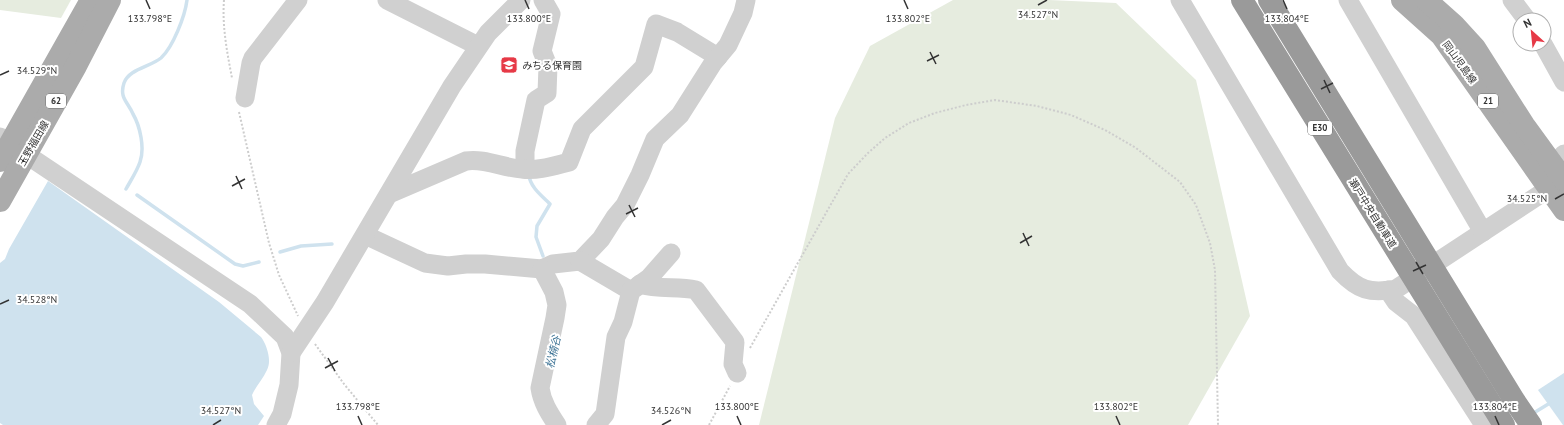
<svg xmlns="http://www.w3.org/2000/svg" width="1564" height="425" font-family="'PT Sans','Noto Sans JP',sans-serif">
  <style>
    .green { fill: #e6ecdf }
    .water { fill: #cfe2ee }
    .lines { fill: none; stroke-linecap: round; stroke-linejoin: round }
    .stream { stroke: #cfe2ee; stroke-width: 3.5 }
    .path { stroke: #cdcdcd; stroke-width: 2; stroke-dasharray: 2 2; stroke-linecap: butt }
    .minor { stroke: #d0d0d0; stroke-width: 19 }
    .major { stroke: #ababab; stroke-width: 22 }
    .highway { stroke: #9a9a9a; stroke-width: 22 }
    .ticks { fill: none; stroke: #333; stroke-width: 1.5 }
    .labels { text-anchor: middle; stroke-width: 4; stroke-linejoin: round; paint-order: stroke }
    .shield { fill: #fff; stroke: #707070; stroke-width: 1 }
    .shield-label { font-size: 9px; font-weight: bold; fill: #333 }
    .street-label { font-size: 10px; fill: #333; stroke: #fff }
    .poi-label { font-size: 10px; fill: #333; stroke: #fff; text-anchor: start }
    .water-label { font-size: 11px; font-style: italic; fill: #3f7597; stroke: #fff }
    .ticks-label { font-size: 10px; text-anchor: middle; fill: #333; stroke: #fff; stroke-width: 4; stroke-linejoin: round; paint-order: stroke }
  </style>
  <rect width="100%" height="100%" fill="#fff"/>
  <g class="green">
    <path d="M0 0H71L61 18 0 10Z"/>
    <path d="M953 0H1049L1116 3 1196 80 1250 316 1188 425H759L835 118 870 46Z"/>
  </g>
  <g class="water">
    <path d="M48 181 219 302 261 337C267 345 272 361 267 370 263 379 256 386 252 395L254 404 264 416 258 425H3L0 423V263L5 259 9 249Z"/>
    <path d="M1564 373V425H1563L1538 390Z"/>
  </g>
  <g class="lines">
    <g class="stream">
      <path d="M529 175C530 187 542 196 550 204L537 226 536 237 543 256"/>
      <path d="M126 189C131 180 137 171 140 162 145 148 140 126 133 114 128 102 119 98 124 83 129 69 150 67 161 58 173 47 185 16 187 0"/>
      <path d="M137 195 235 264 243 266 259 262"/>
      <path d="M280 252 301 246 332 244"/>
      <path d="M1532 414 1550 403"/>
    </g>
    <g class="path">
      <path d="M224 0C222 26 227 52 232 78"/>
      <path d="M239 112 269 243 279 275 298 316"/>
      <path d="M315 344 344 384 378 425"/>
      <path d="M750 348 848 174 868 153 885 138 909 123 935 113 966 105 995 100 1037 106 1071 115 1105 130 1136 148 1180 182 1196 205 1210 243 1215 270 1218 425"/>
      <path d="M709 425 730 386"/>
    </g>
    <g class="minor">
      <path d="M387 0 478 46"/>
      <path d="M1180 0 1340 271C1358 290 1370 294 1396 289L1562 180"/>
      <path d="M1348 0 1483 232"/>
      <path d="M1512 0 1527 20"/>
      <path d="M1543 44 1564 82"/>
      <path d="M245 98 251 63 253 58 298 0"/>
      <path d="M0 137 250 304 285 337 291 353 289 385 282 414 276 425"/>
      <path d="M525 169V151L536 100 547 93 548 66 542 51 551 14 543 0"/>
      <path d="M1541 172 1553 165 1564 154"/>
      <path d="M389 194 466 161C485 158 503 168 522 169 538 171 553 166 569 162L582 129 644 67 656 24 677 32 718 57"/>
      <path d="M365 235 425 263 448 266 466 264H485L542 269 553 264 580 261 601 239 615 217 625 205 640 175 655 139 680 115 713 63 728 45 743 13 746 0"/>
      <path d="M580 261 631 291"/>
      <path d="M542 269 554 292 557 305 555 318 540 388C542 402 549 413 557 425"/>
      <path d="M640 284C658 290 677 286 696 290L735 342 733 364 737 373"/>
      <path d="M1388 290 1396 302 1414 316 1484 425"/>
      <path d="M291 353 325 302 452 86 488 33 521 0"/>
      <path d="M596 425 605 414 616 337 623 322 631 291 649 278 671 253"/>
    </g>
    <g class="major">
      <path d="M1402 0 1441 35 1564 210"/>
      <path d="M1426 0 1454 25 1475 48 1524 125 1564 180"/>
      <path d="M0 161 91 0"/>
      <path d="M0 201 76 66 110 0"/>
    </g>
    <g class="highway">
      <path d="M1242 0 1504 425"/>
      <path d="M1269 0 1514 400 1531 425"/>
    </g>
  </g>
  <path class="ticks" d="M146 0 150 9M525 0 529 9M904 0 908 9M1283 0 1287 9M1038 5 1047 0M930 52 936 64M927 61 939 55M0 75 9 71M1324 80 1330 93M1321 89 1333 83M236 176 242 189M232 186 245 179M1555 199 1564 194M629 205 635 217M626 214 638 208M1023 233 1029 246M1020 243 1032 236M1416 262 1423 274M1413 271 1426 265M0 304 9 300M328 358 335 371M325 368 338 361M358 416 362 425M737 416 741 425M1116 416 1120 425M1495 416 1499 425M213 425 221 420M662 425 671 420"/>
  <defs>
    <g id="school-square" transform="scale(0.9)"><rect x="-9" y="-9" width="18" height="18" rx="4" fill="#e63946" stroke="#fff"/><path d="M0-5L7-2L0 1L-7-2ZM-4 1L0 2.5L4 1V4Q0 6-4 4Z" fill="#fff"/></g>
  </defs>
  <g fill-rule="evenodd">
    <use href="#school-square" x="509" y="65"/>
  </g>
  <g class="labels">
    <g class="shield">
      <rect x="46" y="94" width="20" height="14" rx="3"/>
      <rect x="1478" y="94" width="20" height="14" rx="3"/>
      <rect x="1308" y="121" width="24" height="14" rx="3"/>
    </g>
    <g class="shield-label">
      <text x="56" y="104">62</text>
      <text x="1488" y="104">21</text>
      <text x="1320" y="131">E30</text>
    </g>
    <g class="street-label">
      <text transform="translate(1460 62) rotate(54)" y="4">岡山児島線</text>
      <text transform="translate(33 143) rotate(-60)" y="4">玉野福田線</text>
      <text transform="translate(1373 213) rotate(58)" y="4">瀬戸中央自動車道</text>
    </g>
    <g class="poi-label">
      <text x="522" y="69">みちる保育園</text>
    </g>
    <g class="water-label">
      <text transform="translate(553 352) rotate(-77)" y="4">松楠谷</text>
    </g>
  </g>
  <g class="ticks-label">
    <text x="1038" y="18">34.527°N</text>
    <text x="150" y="22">133.798°E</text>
    <text x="529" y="22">133.800°E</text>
    <text x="908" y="22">133.802°E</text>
    <text x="1287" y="22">133.804°E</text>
    <text x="37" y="74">34.529°N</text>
    <text x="1527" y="202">34.525°N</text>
    <text x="37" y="303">34.528°N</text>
    <text x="358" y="410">133.798°E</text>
    <text x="737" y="410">133.800°E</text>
    <text x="1116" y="410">133.802°E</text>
    <text x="1495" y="410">133.804°E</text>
    <text x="221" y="414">34.527°N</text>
    <text x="671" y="414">34.526°N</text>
  </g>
  <g transform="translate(1532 32) rotate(333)"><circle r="19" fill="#ffffff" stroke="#adadad"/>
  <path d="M0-3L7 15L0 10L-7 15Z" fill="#e63946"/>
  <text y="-6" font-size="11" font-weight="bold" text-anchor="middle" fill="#333333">N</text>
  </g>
</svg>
